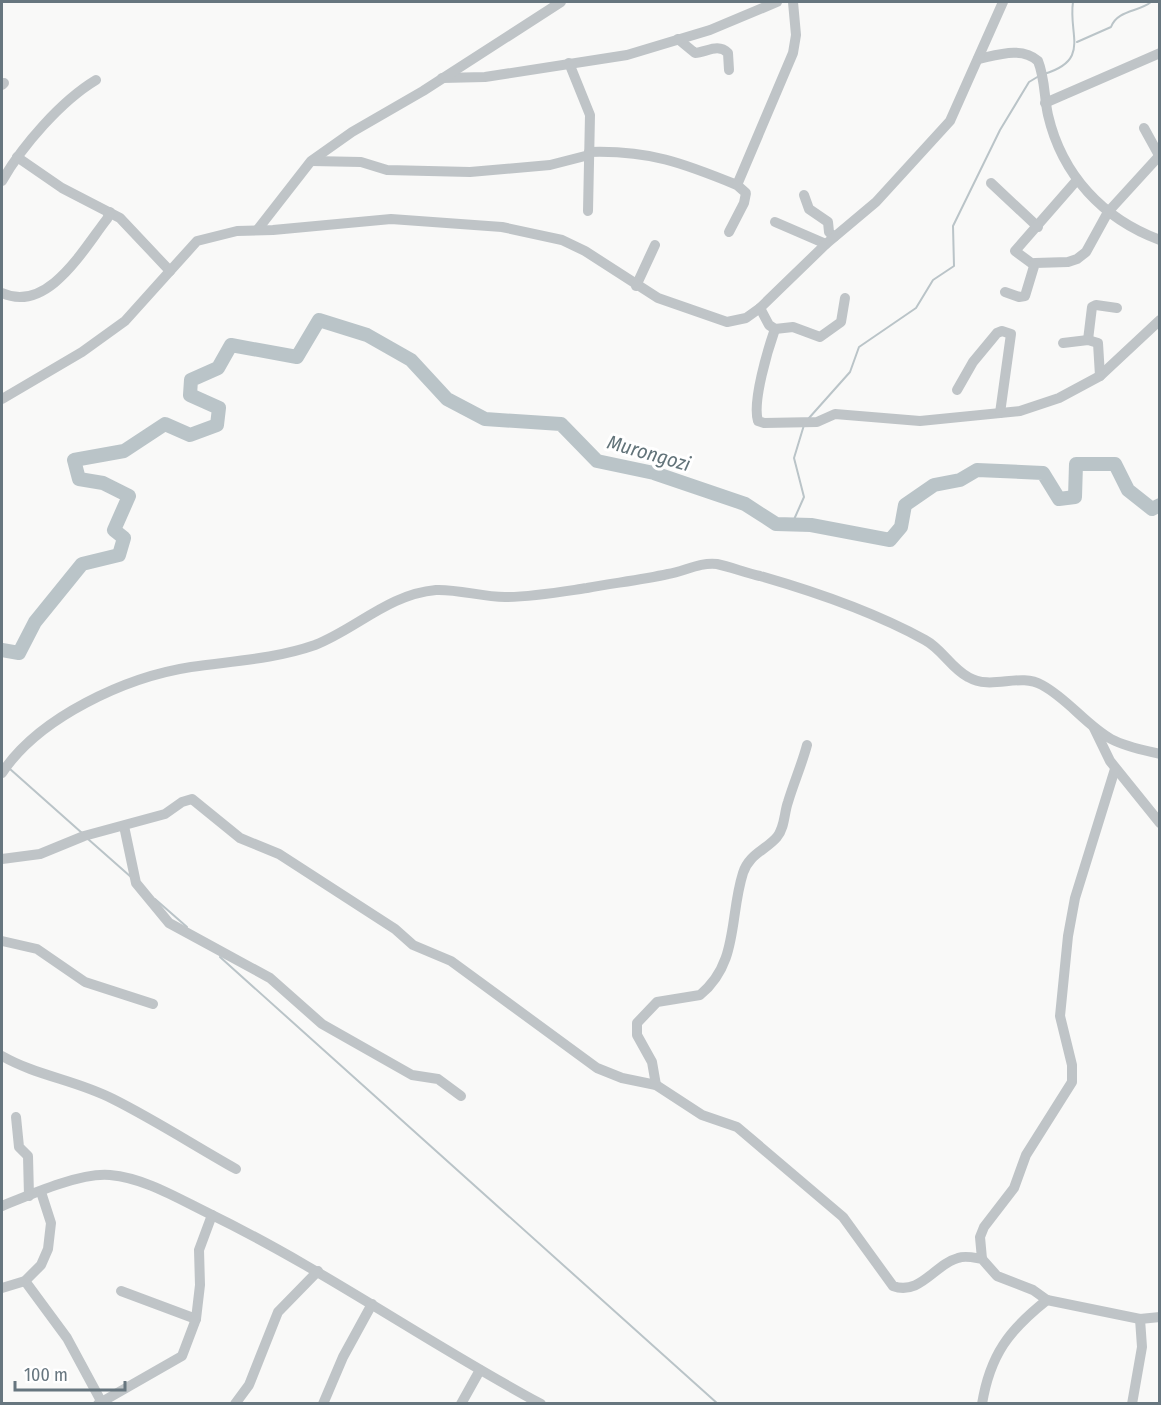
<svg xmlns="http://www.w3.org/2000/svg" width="1161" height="1405" font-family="'Fira Sans Condensed',sans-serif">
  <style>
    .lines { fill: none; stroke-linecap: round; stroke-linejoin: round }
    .stream { stroke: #bac4c8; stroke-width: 2 }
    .river { stroke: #bac4c8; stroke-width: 14 }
    .minor { stroke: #bfc4c7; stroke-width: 10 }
    .labels { text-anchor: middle; stroke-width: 6; stroke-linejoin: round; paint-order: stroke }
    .water-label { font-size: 20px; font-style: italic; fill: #627379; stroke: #fff }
  </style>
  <rect width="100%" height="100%" fill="#f9f9f8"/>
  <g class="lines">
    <g class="stream">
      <path d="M1077 42 1111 27C1117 10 1139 12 1151 2"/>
      <path d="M1044 74C1091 60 1068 35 1073 2"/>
      <path d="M809 418 850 372 859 347 916 308 933 280 954 266 953 226 1000 130 1029 82 1039 76"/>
      <path d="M792 524 804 497 794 458 804 425"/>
      <path d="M10 769 82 833"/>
      <path d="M88 839 131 877"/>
      <path d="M155 899 187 927"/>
      <path d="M220 957 718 1404"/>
    </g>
    <path class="river" d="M2 650 19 653 35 622 82 564 119 555 124 538 114 530 129 496 103 483 79 479 74 460 124 451 165 424 190 435 217 425 219 408 190 395 191 380 218 368 231 345 297 357 319 320 367 335 411 360 447 399 485 419 561 424 597 461 654 473 745 504 776 524 811 525 890 540 901 527 905 505 934 485 960 480 977 470 1043 473 1059 499 1075 497 1076 464H1115L1128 490 1152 509 1160 505"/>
    <g class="minor">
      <path d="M678 39 695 53C707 52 718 43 728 53L729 70"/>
      <path d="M978 59C997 55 1022 46 1038 61 1045 78 1044 97 1048 115 1062 175 1103 219 1160 240"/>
      <path d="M569 63 590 115 588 211"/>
      <path d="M442 78 485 77 627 55 710 30 777 2"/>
      <path d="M2 85 4 83"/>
      <path d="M1045 103 1160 53"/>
      <path d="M1144 128 1160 157"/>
      <path d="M589 152C649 150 683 163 737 185L746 193 744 203 729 232"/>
      <path d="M17 157 62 188 120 218 170 271"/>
      <path d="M312 161 361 162 387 170 470 172 550 165 589 155"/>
      <path d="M2 181C22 146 61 101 96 80"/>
      <path d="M991 183 1038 227"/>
      <path d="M737 185 793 53 796 35 793 2"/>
      <path d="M804 195 809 209 828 222 829 232 834 237"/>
      <path d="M775 222 826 244"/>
      <path d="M258 229 311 161 352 132 423 91 561 2"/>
      <path d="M1034 265 1015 251 1077 180"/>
      <path d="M636 286 655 245"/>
      <path d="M1005 292 1019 297 1025 296 1035 263 1068 262 1077 259 1086 252 1108 212 1160 155"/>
      <path d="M2 293C48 314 84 248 107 219L110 212"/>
      <path d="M760 308 769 325 775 329C768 349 752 402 758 421L764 423 817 422 835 414 920 421 1020 411 1059 398 1100 376 1160 320"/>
      <path d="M775 329 793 327 820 337 841 322 845 298"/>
      <path d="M1088 340 1092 307 1096 305 1117 308"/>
      <path d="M1063 343 1088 340 1098 343 1100 376"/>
      <path d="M957 390 973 362 997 333 1002 331 1011 334 1000 413"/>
      <path d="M2 399 82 352 125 321 197 241 237 231 273 230 391 219 502 227 562 240 585 251 658 298 727 322 746 318 760 308 826 244 876 202 950 121 1003 2"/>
      <path d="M1094 728 1110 761 1160 823"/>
      <path d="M2 773C39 717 126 677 191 667 232 661 275 659 315 645 356 629 389 594 436 590 458 589 482 597 505 597 532 597 560 592 587 588 614 583 641 580 668 574 685 571 700 562 717 564 731 567 746 573 760 576 816 592 874 612 925 640 942 649 951 668 968 677 992 691 1019 672 1042 685 1068 699 1086 725 1111 739 1126 747 1143 750 1160 754"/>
      <path d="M124 826 136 883 169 923 270 978 322 1024 412 1075 438 1079 461 1096"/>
      <path d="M2 859 40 854 84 836 165 814 182 802 192 799 240 838 279 854 395 929 413 945 451 961 597 1068 622 1078 656 1085 702 1115 737 1127 843 1217 893 1286C920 1296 935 1264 958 1258 966 1255 975 1258 982 1259L997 1276 1033 1290 1047 1300 1140 1319 1160 1317"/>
      <path d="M2 941 37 949 85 982 153 1004"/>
      <path d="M2 1056C37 1076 76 1080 113 1099 155 1120 195 1146 236 1169"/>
      <path d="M656 1085 652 1062 637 1035V1023L657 1002 700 995C739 963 729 917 743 873 749 854 766 850 777 837 785 827 784 813 788 802 794 782 802 764 807 745"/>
      <path d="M16 1117 19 1147 28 1156 29 1196"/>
      <path d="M2 1206C29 1195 81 1172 110 1175 145 1178 179 1199 210 1214 325 1270 429 1344 541 1404"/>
      <path d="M982 1259 980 1237 984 1227 1014 1188 1026 1155 1072 1082V1065L1060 1016 1068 936 1075 898 1115 769"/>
      <path d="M25 1281 67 1338 101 1401"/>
      <path d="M2 1288 25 1281 41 1265 48 1249 51 1223 41 1192"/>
      <path d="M121 1291 196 1319"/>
      <path d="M98 1404 182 1356 196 1319 200 1285 199 1250 212 1215"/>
      <path d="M235 1404 249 1385 278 1312 318 1271"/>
      <path d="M323 1404 343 1357 372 1304"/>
      <path d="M461 1404 480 1370"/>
      <path d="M982 1404C990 1355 1009 1330 1047 1300"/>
      <path d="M1132 1404 1142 1347 1140 1319"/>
    </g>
  </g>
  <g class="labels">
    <g class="water-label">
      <text transform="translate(649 453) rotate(16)" y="7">Murongozi</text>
    </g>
  </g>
  <rect width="1161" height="1405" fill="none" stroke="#67767f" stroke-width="6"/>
  <path d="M15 1381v9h110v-9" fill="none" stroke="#67767f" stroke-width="3"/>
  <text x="24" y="1381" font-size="18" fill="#67767f" stroke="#ffffff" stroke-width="4.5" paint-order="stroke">100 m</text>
</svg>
